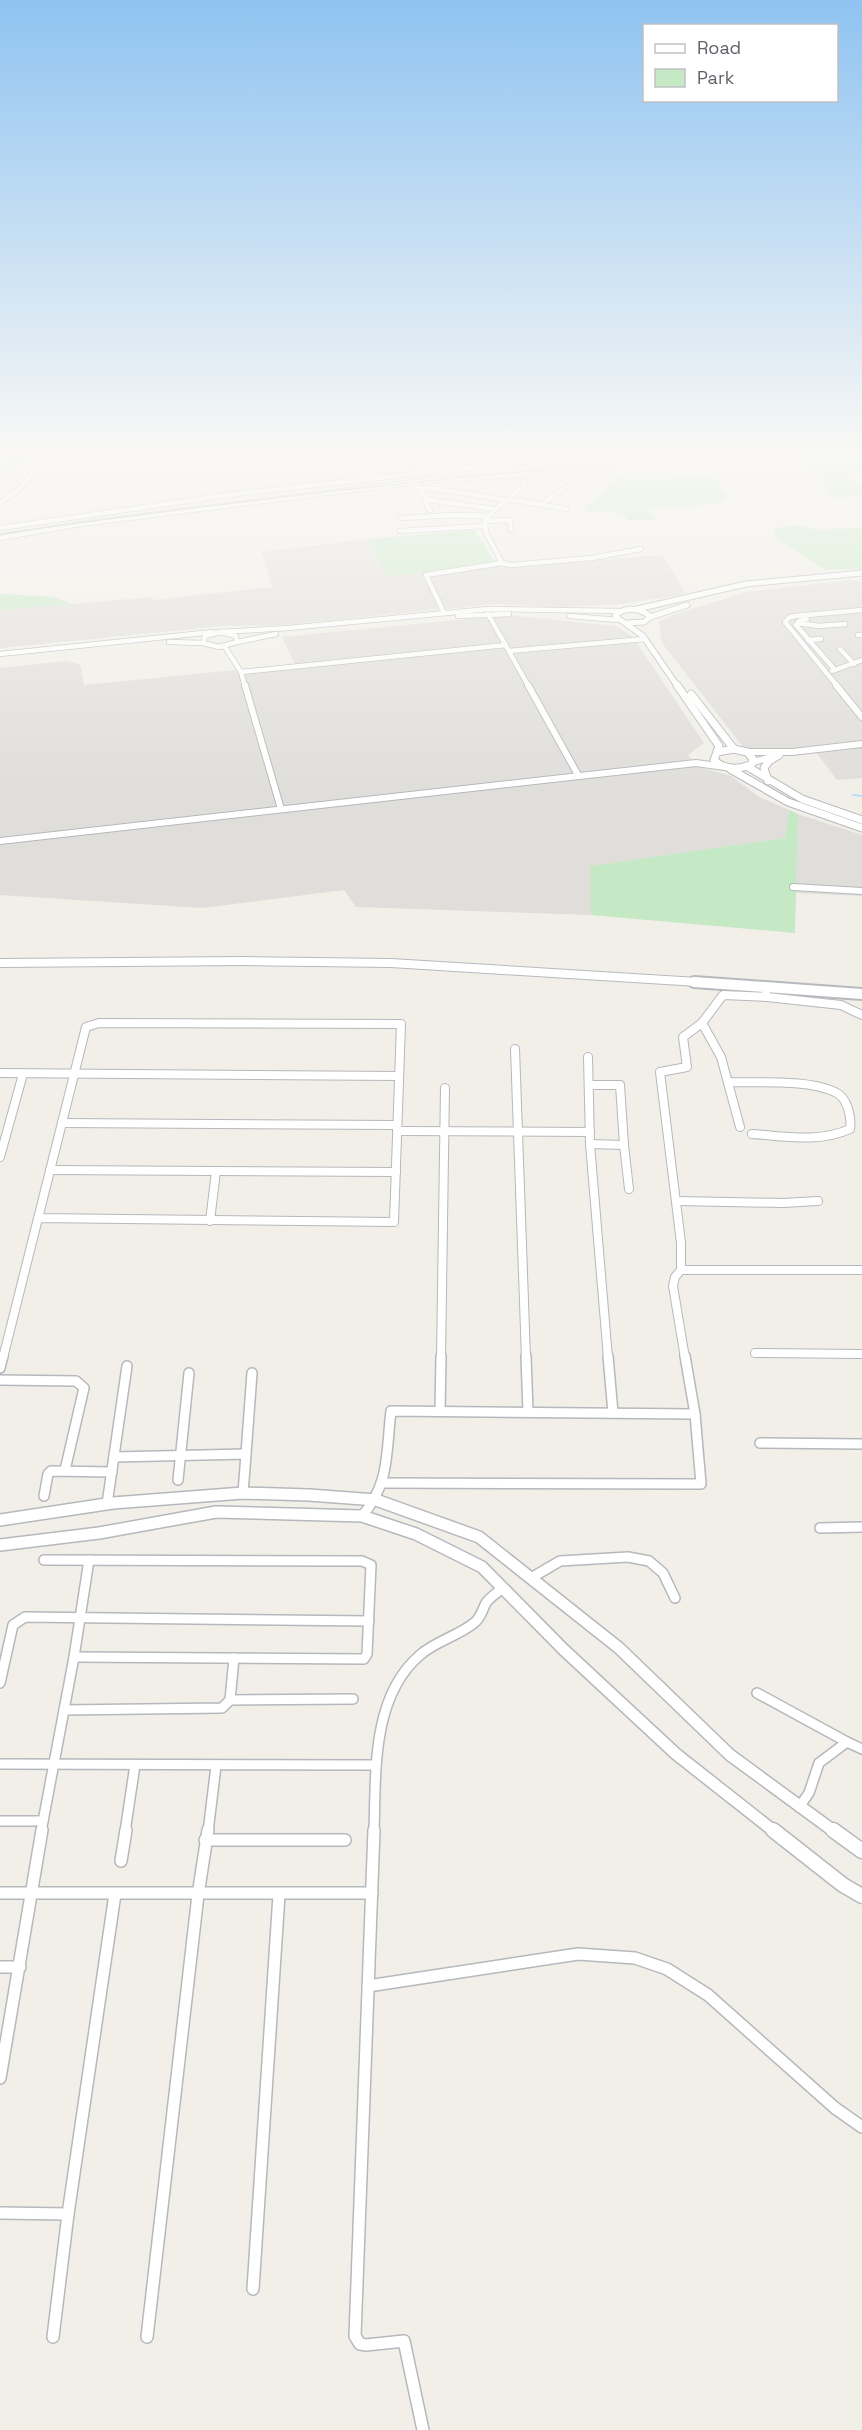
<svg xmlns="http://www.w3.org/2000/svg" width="862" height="2430" font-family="'Space Grotesk',sans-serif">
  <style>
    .industrial { fill: #e0deda }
    .green { fill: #c5e8c5 }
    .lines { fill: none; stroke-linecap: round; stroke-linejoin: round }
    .stream { stroke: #aadaff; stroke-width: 1.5 }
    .river { stroke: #aadaff; stroke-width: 8 }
    .minor-far4-casing { stroke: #b5b8bc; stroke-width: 6 }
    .minor-far3-casing { stroke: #b5b8bc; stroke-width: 8 }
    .minor-far2-casing { stroke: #b5b8bc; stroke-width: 10 }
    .minor-far1-casing { stroke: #b5b8bc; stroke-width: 12 }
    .minor-casing { stroke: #b5b8bc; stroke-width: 14 }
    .tertiary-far3-casing { stroke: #b5b8bc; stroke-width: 7 }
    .tertiary-far2-casing { stroke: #b5b8bc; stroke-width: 9 }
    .tertiary-far1-casing { stroke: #b5b8bc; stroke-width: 14 }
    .tertiary-casing { stroke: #b5b8bc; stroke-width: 17 }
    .secondary-far1-casing { stroke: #b6babf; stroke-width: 10 }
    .secondary-casing { stroke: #b6babf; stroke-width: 14 }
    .minor-far4 { stroke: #fff; stroke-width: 4.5 }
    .minor-far3 { stroke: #fff; stroke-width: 6 }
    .minor-far2 { stroke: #fff; stroke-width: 8 }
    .minor-far1 { stroke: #fff; stroke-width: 9 }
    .minor { stroke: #fff; stroke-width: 11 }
    .tertiary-far3 { stroke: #fff; stroke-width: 5 }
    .tertiary-far2 { stroke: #fff; stroke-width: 7 }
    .tertiary-far1 { stroke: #fff; stroke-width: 11 }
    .tertiary { stroke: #fff; stroke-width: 14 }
    .secondary-far1 { stroke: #fff; stroke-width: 8 }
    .secondary { stroke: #fff; stroke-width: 10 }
    .tram { stroke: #b6b7b8; stroke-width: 1.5 }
  </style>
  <rect width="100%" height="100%" fill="#f1efe8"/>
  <g class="industrial">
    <path d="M368 539 389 576 662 555 686 594 621 604 559 607 497 604 282 625 222 626 0 648V610L152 597V600L272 587 262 552Z"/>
    <path d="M851 580 862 582V778L837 780 812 747 767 750 743 747 662 643 659 622 673 615 746 592Z"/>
    <path d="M509 615 615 626 632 636 704 743 688 755 699 767 731 776 759 797 789 810 785 838 591 866V915L356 907 344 890 202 908 0 895V668L66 661 80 664 84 685 295 664 282 637Z"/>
    <path d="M798 814 862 835V896L796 893Z"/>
  </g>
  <g class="green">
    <path d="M862 453V472L851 473 862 488V496L833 498 802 455Z"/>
    <path d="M650 472 717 479 728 496 717 504 647 509 656 519 627 520 622 513 582 511 622 474Z"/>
    <path d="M793 525 821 530 862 527V569L826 570 778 540 772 529Z"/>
    <path d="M474 530 499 568 388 576 368 539Z"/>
    <path d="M0 594 53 597 72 604 0 610Z"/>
    <path d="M789 810 798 814 795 933 591 915 590 866 785 838Z"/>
  </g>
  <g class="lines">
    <path class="stream" d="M853 795 862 796"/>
    <path class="river" d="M0 468 25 459 31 452"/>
    <g class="minor-far4-casing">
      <g id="minor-far4">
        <path d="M173 452 208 459 228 452"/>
        <path d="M323 452H338"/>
        <path d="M536 461 538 452"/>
        <path d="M439 472 442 461"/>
        <path d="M416 485 428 500 425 502 430 510"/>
        <path d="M418 488 439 489 506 500"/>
        <path d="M509 499 566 509"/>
        <path d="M428 500 494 509"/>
        <path d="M0 503 18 490 50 452"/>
        <path d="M540 505 566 487"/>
        <path d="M401 518 453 515 488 516"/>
        <path d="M485 521 510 520 511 530"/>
        <path d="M0 528 236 494 610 452"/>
        <path d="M400 531 484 526"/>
        <path d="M0 538 80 524 432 480 530 474"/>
        <path d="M502 563 486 533 485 521C495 504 515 499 525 482"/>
        <path d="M444 613 426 575 502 563 511 565 592 558 641 549"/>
        <path d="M488 614 529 687"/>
        <path d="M458 616 509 614"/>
        <path d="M569 616 619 620"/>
        <path d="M807 619 799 621 796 625 835 670"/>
        <path d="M798 623 819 626 845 624"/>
        <path d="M220 632 288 628 489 609 620 611"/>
        <path d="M220 632 236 636 237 642 219 647 203 643 205 636Z"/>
        <path d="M858 635H862"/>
        <path d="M808 640 821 639"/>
        <path d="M169 642 203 643"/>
        <path d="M237 642 276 634"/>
        <path d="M225 647 241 672 245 687"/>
        <path d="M840 649 854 664"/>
        <path d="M509 651 645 639"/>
        <path d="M0 654 213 632"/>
        <path d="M832 671 862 660"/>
        <path d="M241 672 506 645"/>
        <path d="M838 687 785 622 790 617 796 616 862 610"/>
      </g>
    </g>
    <g class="minor-far3-casing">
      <g id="minor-far3">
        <path d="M245 685 281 809"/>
        <path d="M528 685 578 775"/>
        <path d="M836 685 862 717"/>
        <path d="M747 752H792L862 744"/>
        <path d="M753 762 776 756"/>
        <path d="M0 841 696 763 725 767"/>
        <path d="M793 887 862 891"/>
      </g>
    </g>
    <g class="minor-far2-casing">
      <g id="minor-far2">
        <path d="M766 994 767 997 841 1005 862 1015"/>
        <path d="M702 1023 721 1057 740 1127"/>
        <path d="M515 1049 526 1358"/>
        <path d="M588 1057 590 1144 608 1358"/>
        <path d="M0 1073 399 1076"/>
        <path d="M728 1082C759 1083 807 1079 835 1092 847 1097 852 1117 850 1129 819 1143 784 1136 752 1134"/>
        <path d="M589 1085H620L624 1145"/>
        <path d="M62 1123 397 1125"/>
        <path d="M397 1131 590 1132"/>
        <path d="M590 1144 624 1145 629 1189"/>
        <path d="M0 1157 23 1074"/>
        <path d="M50 1170 396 1172"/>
        <path d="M677 1201 783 1203 818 1201"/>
        <path d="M210 1221 216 1171"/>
        <path d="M681 1270H862"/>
        <path d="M755 1353 862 1354"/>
        <path d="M3 1358 86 1027 99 1023 401 1024 394 1222 38 1218"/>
        <path d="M441 1358 445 1088"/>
        <path d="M685 1358 673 1286 675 1277 681 1270V1243L660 1072 687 1067 683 1037 702 1023 723 995 767 997"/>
      </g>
    </g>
    <g class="minor-far1-casing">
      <g id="minor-far1">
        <path d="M526 1356 528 1412"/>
        <path d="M608 1356 613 1413"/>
        <path d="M0 1368 3 1356"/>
        <path d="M0 1380 76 1381 84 1388 65 1470"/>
        <path d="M440 1411 441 1356"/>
        <path d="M760 1443 862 1444"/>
        <path d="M246 1454 252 1373"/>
        <path d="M114 1457 246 1454 243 1493"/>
        <path d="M178 1480 189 1373"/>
        <path d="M383 1483 701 1484 695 1414 685 1356"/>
        <path d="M44 1496 48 1474 51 1471 112 1472"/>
        <path d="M107 1504 127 1366"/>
        <path d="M362 1516C390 1484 386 1452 391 1411L695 1414"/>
        <path d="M820 1528 862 1527"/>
        <path d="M44 1560 362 1561 371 1565 367 1654 364 1659 74 1657"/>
        <path d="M531 1578 560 1561 628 1557 649 1561 663 1573 675 1598"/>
        <path d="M0 1683 13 1625 25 1617 369 1621"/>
        <path d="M757 1693 847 1742"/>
        <path d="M230 1700 353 1699"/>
        <path d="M64 1710 222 1708 230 1700 234 1658"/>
        <path d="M0 1764 376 1765"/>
        <path d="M799 1807 809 1793 819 1763 847 1742 862 1749"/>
        <path d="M0 1821H43"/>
        <path d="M41 1832 74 1657 89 1560"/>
        <path d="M125 1832 135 1765"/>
        <path d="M208 1832 216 1766"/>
        <path d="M374 1832C376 1773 371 1697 420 1655 436 1641 458 1636 474 1623 481 1618 482 1610 486 1603 490 1597 497 1593 503 1588"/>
      </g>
    </g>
    <g class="minor-casing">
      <g id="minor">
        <path d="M374 1830 355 2336 360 2344 366 2345 404 2341 423 2430"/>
        <path d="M205 1840H345"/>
        <path d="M121 1861 126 1830"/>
        <path d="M0 1893H372"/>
        <path d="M0 1967H20"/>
        <path d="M368 1986 578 1954 635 1958 667 1969 708 1995 835 2108 862 2127"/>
        <path d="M0 2078 42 1830"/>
        <path d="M0 2213 68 2214"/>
        <path d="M253 2289 279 1895"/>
        <path d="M53 2337 68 2214 115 1894"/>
        <path d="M147 2337 198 1895 208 1830"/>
      </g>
    </g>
    <g class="tertiary-far3-casing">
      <g id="tertiary-far3">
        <path d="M637 609 746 584 862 573"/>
        <path d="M650 617 687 605"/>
        <path d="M628 623 644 622 650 617 649 615C637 608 625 606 615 616L643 636 678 687"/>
      </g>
    </g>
    <g class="tertiary-far2-casing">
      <g id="tertiary-far2">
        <path d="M677 685 719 746 717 752"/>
        <path d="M691 694 734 749"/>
        <path d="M734 749 747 752 753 759 752 764C739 770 725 770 714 760L717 752Z"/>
        <path d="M748 767 802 799 862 820"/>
        <path d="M730 769 788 802 862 828"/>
        <path d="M768 781 764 768 769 761 779 755"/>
      </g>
    </g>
    <g class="tertiary-far1-casing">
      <g id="tertiary-far1">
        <path d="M0 1520 113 1503 243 1493 309 1495 376 1500 479 1537 619 1648 730 1755 835 1832"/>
        <path d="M0 1545 99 1533 216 1512 362 1516 416 1534 482 1567 564 1650 676 1754 775 1832"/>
      </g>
    </g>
    <g class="tertiary-casing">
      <g id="tertiary">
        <path d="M773 1830 843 1885 862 1896"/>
        <path d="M833 1830 862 1851"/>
      </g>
    </g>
    <g class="secondary-far1-casing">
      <path id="secondary-far1" d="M0 963 244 961 391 963 714 983"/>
    </g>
    <g class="secondary-casing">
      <path id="secondary" d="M694 982 862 994"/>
    </g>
    <use href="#minor-far4" class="minor-far4"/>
    <use href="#minor-far3" class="minor-far3"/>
    <use href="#minor-far2" class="minor-far2"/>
    <use href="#minor-far1" class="minor-far1"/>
    <use href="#minor" class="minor"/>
    <use href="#tertiary-far3" class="tertiary-far3"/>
    <use href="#tertiary-far2" class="tertiary-far2"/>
    <use href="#tertiary-far1" class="tertiary-far1"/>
    <use href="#tertiary" class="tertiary"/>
    <use href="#secondary-far1" class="secondary-far1"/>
    <use href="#secondary" class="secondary"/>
    <path class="tram" d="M0 534C265 496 530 466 797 452"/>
  </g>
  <linearGradient id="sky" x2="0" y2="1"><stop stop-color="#8fc3f1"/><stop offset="0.57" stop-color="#f9f8f5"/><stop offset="1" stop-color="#f9f8f5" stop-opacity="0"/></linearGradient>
  <rect width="862" height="792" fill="url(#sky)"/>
  <rect x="643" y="24" width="195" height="78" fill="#ffffff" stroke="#bfc1c3" stroke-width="1.5"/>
  <rect x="655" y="44" width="30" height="9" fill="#ffffff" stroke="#bfc1c3" stroke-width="1.5"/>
  <text x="697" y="54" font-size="18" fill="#5f6368">Road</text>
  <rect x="655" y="69" width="30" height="18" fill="#c5e8c5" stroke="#bfc1c3" stroke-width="1.5"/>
  <text x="697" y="84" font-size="18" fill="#5f6368">Park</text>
</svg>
